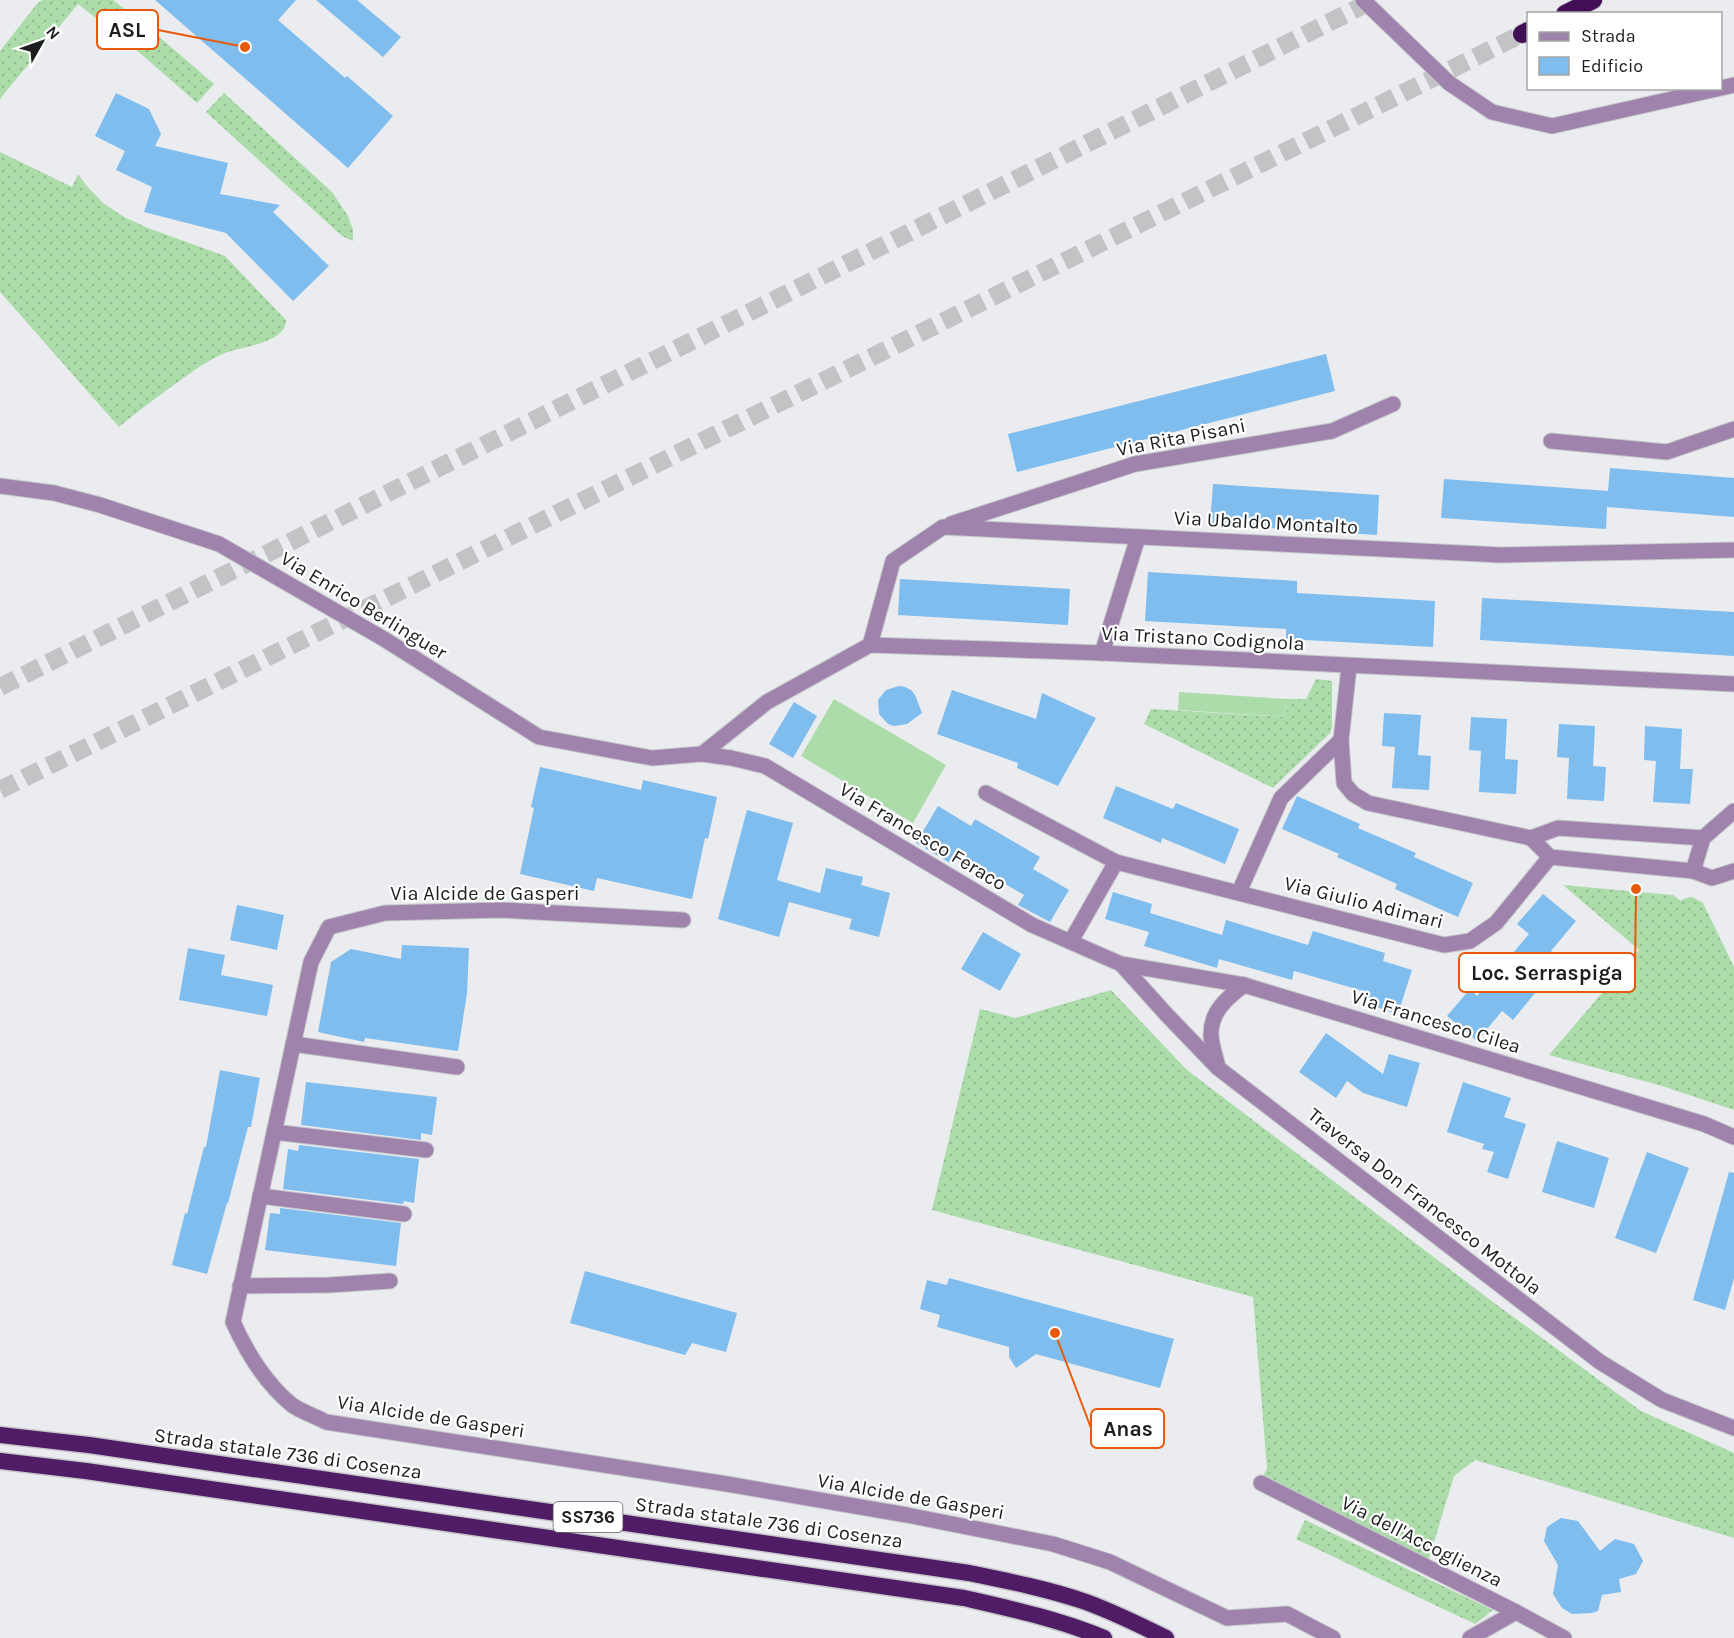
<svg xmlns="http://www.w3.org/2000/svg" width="1734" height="1638" font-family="Karla,sans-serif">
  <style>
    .grass { fill: url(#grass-dots) }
    .garden { fill: #acdca9 }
    .building { fill: #7fbdee }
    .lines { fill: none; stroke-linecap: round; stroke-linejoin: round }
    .motorway-tunnel { stroke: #c1c3c5; stroke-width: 18; stroke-dasharray: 18 9; stroke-linecap: butt }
    .minor-casing { stroke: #c5c7ca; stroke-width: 17 }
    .trunk-casing { stroke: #c5c7ca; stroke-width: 19 }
    .motorway-casing { stroke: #c5c7ca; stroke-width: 20 }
    .minor { stroke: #a083ad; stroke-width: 15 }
    .trunk { stroke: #501c66; stroke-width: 16 }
    .motorway { stroke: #420e56; stroke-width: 18 }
    .labels { text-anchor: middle; stroke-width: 4.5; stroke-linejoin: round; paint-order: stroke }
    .shield { fill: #fff; stroke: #616262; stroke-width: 1.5 }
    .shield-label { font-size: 18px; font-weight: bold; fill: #1d1e1f }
    .street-label { font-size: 20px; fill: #1d1e1f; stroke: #fff }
    .leader { fill: none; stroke: #e8590c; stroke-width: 2 }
    .callout-dot { fill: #e8590c; stroke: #fff; stroke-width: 2 }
    .callout { fill: #fff; stroke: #e8590c; stroke-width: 2 }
    .callout-label { font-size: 21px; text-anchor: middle; font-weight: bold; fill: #1d1e1f }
  </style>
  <defs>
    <pattern id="grass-dots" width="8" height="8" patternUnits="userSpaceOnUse" patternTransform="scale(1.5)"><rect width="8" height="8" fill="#acdca9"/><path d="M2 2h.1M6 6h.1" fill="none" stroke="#94bc91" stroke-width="1.8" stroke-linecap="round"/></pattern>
  </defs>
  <rect width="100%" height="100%" fill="#eaecef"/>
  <g class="grass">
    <path d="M42 0H113L149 28 214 84 197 103 140 53 78 4 0 99V51L36 5Z"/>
    <path d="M224 93 332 192 348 216 353 230V241L342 236 206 112Z"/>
    <path d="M0 152 72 187 78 174 86 185 103 203 124 217 148 228 225 256 286 320C287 342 242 347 225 353 213 358 200 366 189 374 165 391 142 408 119 427L0 292Z"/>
    <path d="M1316 679 1332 681V727L1330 733 1273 788 1144 724 1151 709 1286 717 1287 699H1306Z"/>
    <path d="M1563 885 1673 895 1681 901 1683 899 1692 897 1703 903 1734 967V1110L1662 1086 1549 1055 1639 950Z"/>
    <path d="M1111 990 1187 1070 1493 1302 1641 1411 1734 1453V1538L1475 1460 1454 1476 1428 1562 1262 1480 1267 1468 1253 1297 932 1210 980 1009 1016 1018Z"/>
    <path d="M1305 1520 1493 1610 1475 1624 1296 1539Z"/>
  </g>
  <g class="garden">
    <path d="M1179 692 1287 699 1286 717 1178 710Z"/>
    <path d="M834 699 946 765 913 823 801 756Z"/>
  </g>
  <g class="building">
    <path d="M155 0H296L278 20 345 78 347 76 393 116 348 168Z"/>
    <path d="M316 0H357L401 37 383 57Z"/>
    <path d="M116 93 149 109 161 134 155 146 228 163 220 194 280 205 273 212 329 266 293 301 226 233 144 212 152 187 116 170 125 151 95 136Z"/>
    <path d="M1326 354 1335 391 1017 472 1008 434Z"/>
    <path d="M1610 468 1734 478V517L1607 507 1606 529 1441 518 1444 479 1608 491Z"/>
    <path d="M1213 484 1379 495 1377 535 1210 524Z"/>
    <path d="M1148 572 1297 581V593L1435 601 1433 647 1286 639V629L1145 621Z"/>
    <path d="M900 579 1070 589 1068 625 898 615Z"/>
    <path d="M1482 598 1734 612V656L1480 640Z"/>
    <path d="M899 686 905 687 911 690 915 695 922 713 907 724 894 726 888 724 879 714 878 700 886 690Z"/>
    <path d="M952 690 1036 719 1042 693 1096 718 1058 786 1017 768 1018 763 937 734Z"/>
    <path d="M794 702 817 716 793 758 769 744Z"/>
    <path d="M1384 713 1421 715 1418 755 1431 756 1429 790 1392 788 1395 747 1382 746Z"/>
    <path d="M1471 717 1507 719 1505 759 1518 760 1516 794 1479 792 1481 751 1469 750Z"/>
    <path d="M1559 724 1595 726 1593 766 1606 767 1604 801 1567 799 1569 758 1557 757Z"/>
    <path d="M1645 726 1682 729 1680 769H1693L1690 804 1653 802 1656 761 1644 760Z"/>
    <path d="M540 767 641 790 643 780 717 797 708 839 705 838 692 899 597 878 594 891 520 874 534 808 531 807Z"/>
    <path d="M1116 786 1173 809 1176 803 1239 829 1225 864 1162 838 1161 843 1103 818Z"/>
    <path d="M1297 796 1360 824 1358 828 1416 853 1414 857 1473 883 1458 917 1395 889 1397 884 1337 857 1339 854 1282 829Z"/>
    <path d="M938 806 971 826 975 819 1040 857 1033 869 1069 890 1050 922 1018 905 1024 895 955 855 950 863 916 843Z"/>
    <path d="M747 810 793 823 777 880 820 893 826 868 863 877 861 885 890 893 879 937 849 929 852 919 789 902 779 937 718 919Z"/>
    <path d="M1113 892 1152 904 1150 913 1222 935 1226 920 1308 945 1313 931 1385 953 1383 961 1412 970 1398 1014 1363 1003V991L1294 971 1292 980 1219 959 1217 968 1144 946 1149 932 1105 919Z"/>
    <path d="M1543 894 1576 921 1551 951 1562 960 1513 1020 1502 1011 1477 1041 1447 1016 1470 989 1477 996 1529 934 1517 924Z"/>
    <path d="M237 905 284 915 277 950 230 940Z"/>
    <path d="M983 932 1021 954 1000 991 961 969Z"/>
    <path d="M402 945 469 948 467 993 458 1051 365 1038 364 1042 318 1032 331 962 351 949 401 959Z"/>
    <path d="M188 948 225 955 221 975 273 985 267 1016 179 1000Z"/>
    <path d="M1326 1033 1383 1074 1389 1054 1420 1063 1407 1107 1363 1093 1347 1081 1336 1098 1299 1072Z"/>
    <path d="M220 1070 260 1078 251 1127H248L228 1203H227L207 1274 172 1265 185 1213 187 1214 204 1147H206Z"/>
    <path d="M306 1082 437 1097 432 1135 421 1133V1140L301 1125Z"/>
    <path d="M1463 1082 1511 1098 1504 1117 1526 1124 1508 1179 1487 1172 1494 1152 1482 1149 1484 1144 1447 1132Z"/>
    <path d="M1557 1141 1609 1158 1594 1208 1542 1192Z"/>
    <path d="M299 1145 419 1159 414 1203 404 1201 403 1204 283 1189 288 1149 298 1151Z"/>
    <path d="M1647 1152 1689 1168 1656 1253 1615 1238Z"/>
    <path d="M1729 1172 1734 1173V1278L1725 1310 1693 1300Z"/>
    <path d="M280 1208 401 1223 396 1266 265 1250 270 1213 280 1214Z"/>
    <path d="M585 1271 737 1313 726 1352 692 1343 685 1355 570 1323Z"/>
    <path d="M949 1278 1174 1339 1160 1388 1036 1354 1016 1368 1009 1357V1347L937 1327 940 1315 920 1309 927 1280 947 1285Z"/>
    <path d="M1561 1518 1578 1521 1600 1551 1615 1539 1634 1544 1643 1561 1636 1574 1619 1579 1621 1592 1602 1595 1598 1611 1592 1613 1572 1614 1562 1608 1553 1594 1558 1565 1544 1541 1547 1527Z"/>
  </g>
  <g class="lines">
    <g class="motorway-tunnel">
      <path d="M0 687 1374 0"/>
      <path d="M0 790 1522 34"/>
    </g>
    <g class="minor-casing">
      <g id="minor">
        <path d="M1363 0 1449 83 1492 112 1552 126 1734 85"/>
        <path d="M1551 441 1667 452 1734 429"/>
        <path d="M0 486 54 493 100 505 219 544 384 639 539 737 652 758 702 754 731 758 765 766 1032 925 1121 964 1244 985 1704 1124 1734 1137"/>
        <path d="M951 524 1135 464 1332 431 1393 404"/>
        <path d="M870 645 893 561 943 527 1501 555 1734 550"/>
        <path d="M1102 653 1138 537"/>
        <path d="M1349 667 1341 740 1344 783 1353 794 1368 803 1531 838"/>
        <path d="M702 754 767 702 870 645 1102 653 1734 684"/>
        <path d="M986 793 1116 862 1444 945 1470 941 1496 923 1550 857"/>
        <path d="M1531 838 1558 828 1703 838 1734 811"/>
        <path d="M1531 838 1550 857 1693 871 1712 878 1734 871"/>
        <path d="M1693 871 1703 838"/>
        <path d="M1239 892 1281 798 1341 740"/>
        <path d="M683 920 501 910 385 913 329 927 311 962 233 1322C247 1353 265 1383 292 1405 302 1412 315 1416 326 1422L727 1484 907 1515 1053 1544 1110 1562 1227 1618 1287 1614 1333 1638"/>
        <path d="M1071 941 1116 862"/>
        <path d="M1121 964 1166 1014 1218 1068 1600 1362 1662 1400 1734 1428"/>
        <path d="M293 1044 457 1067"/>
        <path d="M1218 1067C1216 1057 1211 1045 1211 1034 1211 1011 1227 998 1244 985"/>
        <path d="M274 1132 426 1150"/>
        <path d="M260 1196 404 1214"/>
        <path d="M240 1286 329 1285 390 1281"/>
        <path d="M1261 1483 1516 1612 1564 1638"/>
        <path d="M1470 1638 1516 1612"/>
      </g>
    </g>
    <g class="trunk-casing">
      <g id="trunk">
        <path d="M0 1435 89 1445 969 1573C1008 1581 1048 1589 1086 1602 1113 1612 1140 1625 1166 1638"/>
        <path d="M0 1461 86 1471 964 1598C1012 1609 1058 1619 1104 1638"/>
      </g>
    </g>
    <g class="motorway-casing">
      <g id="motorway">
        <path d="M1565 14 1593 0"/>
        <path d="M1522 34 1528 31"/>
      </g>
    </g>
    <use href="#minor" class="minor"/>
    <use href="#trunk" class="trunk"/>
    <use href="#motorway" class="motorway"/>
  </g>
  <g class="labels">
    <rect class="shield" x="553.5" y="1502" width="69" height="30" rx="4.5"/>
    <g class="shield-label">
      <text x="588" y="1523">SS736</text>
    </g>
    <g class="street-label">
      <text transform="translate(1181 437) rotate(-11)" y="7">Via Rita Pisani</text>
      <text transform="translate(1266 522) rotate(3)" y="7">Via Ubaldo Montalto</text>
      <text transform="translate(364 605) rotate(31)" y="7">Via Enrico Berlinguer</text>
      <text transform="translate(1203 638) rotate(3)" y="7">Via Tristano Codignola</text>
      <text transform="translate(923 836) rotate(31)" y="7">Via Francesco Feraco</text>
      <text x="485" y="900">Via Alcide de Gasperi</text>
      <text transform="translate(1364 902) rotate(14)" y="7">Via Giulio Adimari</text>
      <text transform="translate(1436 1021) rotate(17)" y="7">Via Francesco Cilea</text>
      <text transform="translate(1425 1201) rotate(38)" y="7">Traversa Don Francesco Mottola</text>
      <text transform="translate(431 1416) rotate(9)" y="7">Via Alcide de Gasperi</text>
      <text transform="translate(288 1453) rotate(8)" y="7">Strada statale 736 di Cosenza</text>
      <text transform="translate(911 1496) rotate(10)" y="7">Via Alcide de Gasperi</text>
      <text transform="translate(769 1522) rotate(8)" y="7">Strada statale 736 di Cosenza</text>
      <text transform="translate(1422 1541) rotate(27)" y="7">Via dell'Accoglienza</text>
    </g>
  </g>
  <path class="leader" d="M245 47L158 30M1636 889L1635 973M1055 1333L1091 1428"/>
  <g class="callout-dot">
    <circle cx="245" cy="47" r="6"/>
    <circle cx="1636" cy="889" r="6"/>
    <circle cx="1055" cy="1333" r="6"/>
  </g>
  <g class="callout">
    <rect x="97" y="10" width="61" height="39" rx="6"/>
    <rect x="1459" y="953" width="176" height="39" rx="6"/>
    <rect x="1091" y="1409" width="73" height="39" rx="6"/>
  </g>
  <g class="callout-label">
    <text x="127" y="37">ASL</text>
    <text x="1547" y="980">Loc. Serraspiga</text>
    <text x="1128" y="1436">Anas</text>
  </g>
  <rect x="1527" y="12" width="195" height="78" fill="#ffffff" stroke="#a5a5a5" stroke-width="1.5"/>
  <rect x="1539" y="32" width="30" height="9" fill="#a083ad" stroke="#a5a5a5" stroke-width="1.5"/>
  <text x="1581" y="42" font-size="18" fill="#1d1e1f">Strada</text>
  <rect x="1539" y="57" width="30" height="18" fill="#7fbdee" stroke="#a5a5a5" stroke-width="1.5"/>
  <text x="1581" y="72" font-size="18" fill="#1d1e1f">Edificio</text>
  <g transform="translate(42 42) rotate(50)" stroke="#ffffff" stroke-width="4.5" paint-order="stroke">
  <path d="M0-4.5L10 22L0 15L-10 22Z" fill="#1d1e1f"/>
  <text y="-9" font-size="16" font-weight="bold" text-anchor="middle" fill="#1d1e1f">N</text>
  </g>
</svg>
